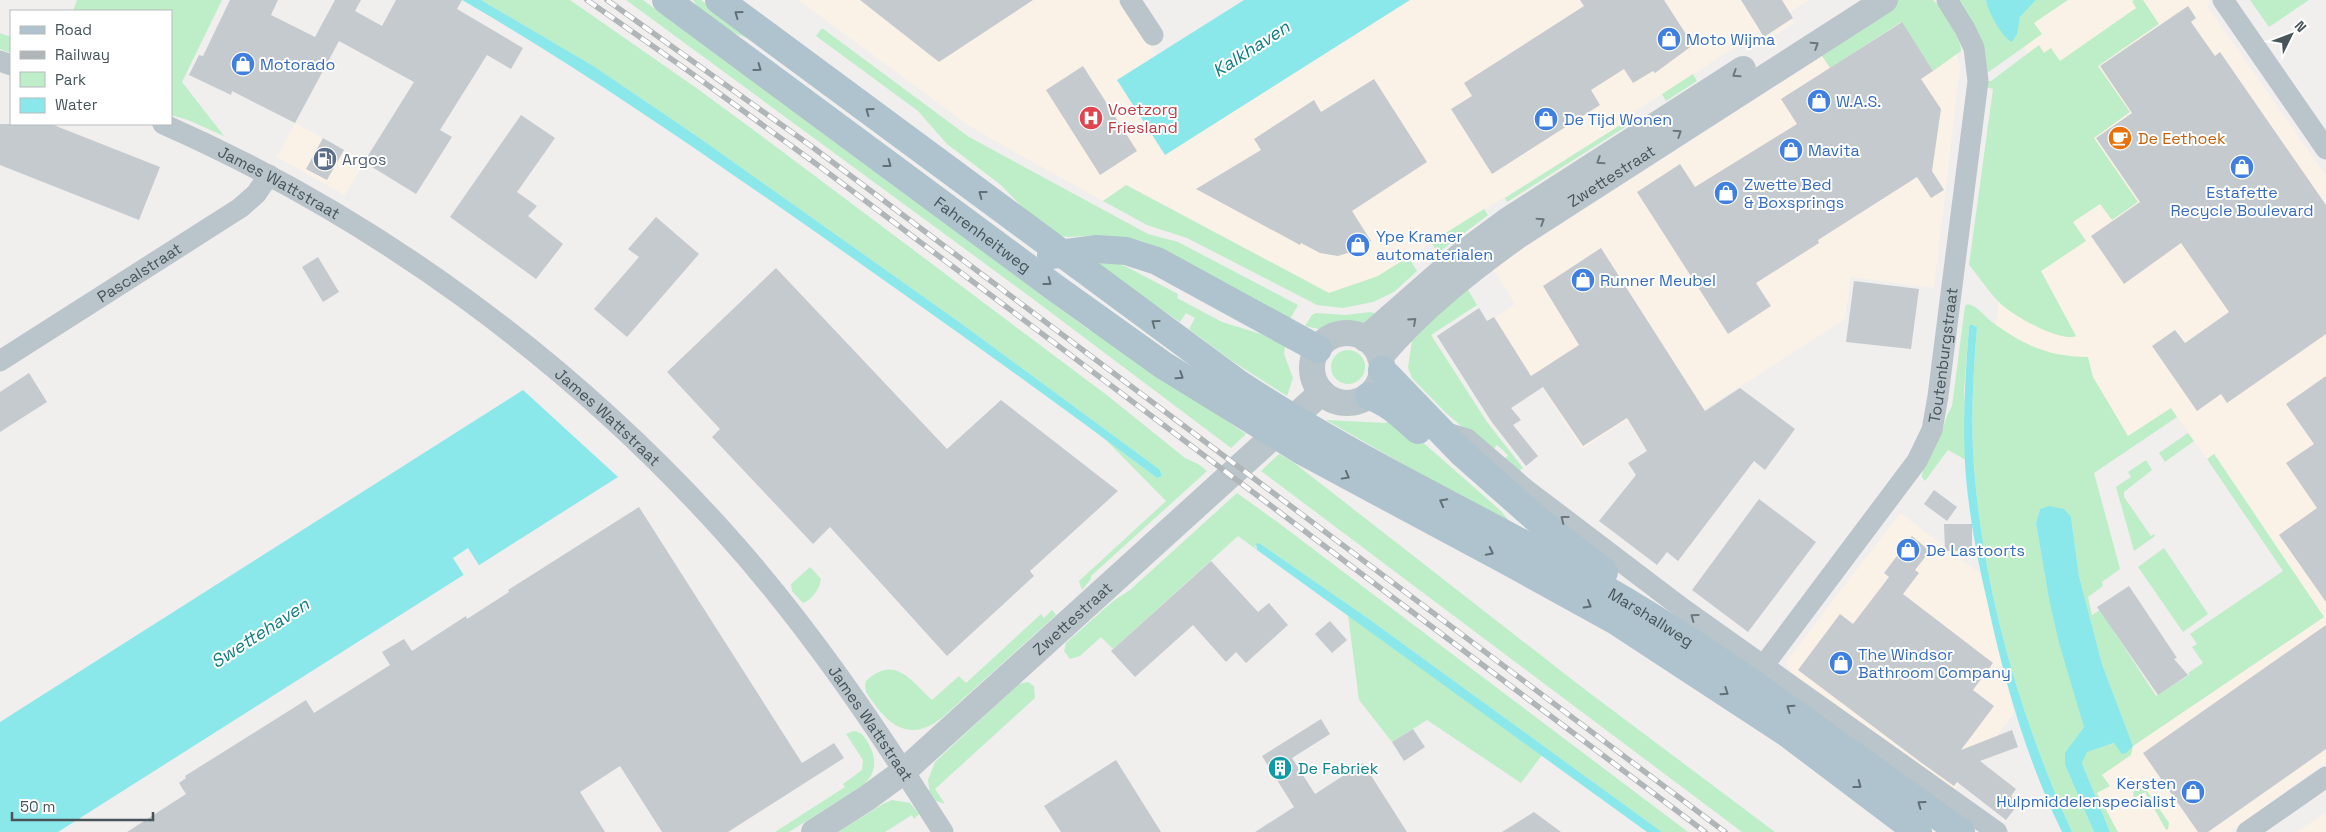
<svg xmlns="http://www.w3.org/2000/svg" width="2326" height="832" font-family="'Space Grotesk',sans-serif">
  <style>
    .commercial { fill: #fbf2e7 }
    .green { fill: #bdeec7 }
    .water { fill: #8be8ea }
    .pier { fill: #f1eeee }
    .building { fill: #c5cace }
    .lines { fill: none; stroke-linecap: round; stroke-linejoin: round }
    .minor { stroke: #bac5cb; stroke-width: 21 }
    .tertiary { stroke: #bac5cb; stroke-width: 26 }
    .primary { stroke: #aec3cd; stroke-width: 28 }
    .rail-casing { stroke: #b0b5b8; stroke-width: 5.5 }
    .rail { stroke: #fff; stroke-width: 4; stroke-dasharray: 11; stroke-linecap: butt }
    .oneway { stroke: #617078 }
    .oneway2 { stroke: #6a777d }
    .labels { text-anchor: middle; stroke-width: 4; stroke-linejoin: round; paint-order: stroke }
    .shop-label { font-size: 16px; fill: #366cbe; stroke: #fff; text-anchor: start }
    .health-label { font-size: 16px; fill: #be3a42; stroke: #fff; text-anchor: start }
    .food-label { font-size: 16px; fill: #c56008; stroke: #fff; text-anchor: start }
    .service-label { font-size: 16px; fill: #4e5e75; stroke: #fff; text-anchor: start }
    .street-label { font-size: 16px; fill: #47555b; stroke: #fff }
    .culture-label { font-size: 16px; fill: #0d838f; stroke: #fff; text-anchor: start }
    .water-label { font-size: 18px; font-style: italic; fill: #107e81; stroke: #fff }
  </style>
  <rect width="100%" height="100%" fill="#f1eeee"/>
  <g class="commercial">
    <path d="M799 0H1120L1156 55 1117 80 1165 155 1410 0H1809L1788 13 1794 23 1769 39 1763 29 1623 119 1625 122 1378 276 1329 293 1127 185 1103 201 999 143 965 123Z"/>
    <path d="M1910 0 1928 9 1957 54 1960 67 1934 288 1851 277 1845 319 1644 448 1627 420 1582 449 1534 374 1531 376 1494 318 1515 304 1493 268Z"/>
    <path d="M1998 0H2210L2207 6 2326 176V762L2230 832H2110L2082 763 2133 746 2324 617 2215 454 2207 459 2171 408 2071 474 1992 357 2029 56Z"/>
    <path d="M295 123 365 162 345 195 277 157Z"/>
    <path d="M1900 513 1944 546V551L1951 552 1981 574 2014 713 1953 793 1792 674 1786 662Z"/>
    <path d="M2326 812V832H2298Z"/>
  </g>
  <g class="green">
    <path d="M77 0H222L182 82 224 136 188 120 171 115V11H73Z"/>
    <path d="M481 0H570L695 87 767 140 1108 396 1185 458 1198 464 1207 471 1091 576V579L1082 590 1079 581 1166 501 1103 437 1157 478 1159 469 962 324 701 139 595 67Z"/>
    <path d="M626 0H643L1089 330 1091 327 1246 434 1231 448 1029 296Z"/>
    <path d="M693 0H701L755 39 754 41C731 32 707 22 693 0Z"/>
    <path d="M1895 0C1906 0 1921 0 1932 0 1940 2 1963 43 1961 51L1933 71 1901 22 1830 68 1820 53Z"/>
    <path d="M1958 0H1986V3L2019 22 2020 17 2036 0H2068L2034 23 2042 34 1987 73 1983 43Z"/>
    <path d="M2134 0H2143L2159 24 2098 66 2130 112 2094 138 2138 202 2112 220 2100 204 2073 222 2086 241 2041 271 2076 336C2061 343 2014 316 2002 305 1990 294 1980 278 1969 265L1993 89 1986 87 1987 81H1991L2039 45 2044 53 2051 48 2060 61 2136 8 2132 1Z"/>
    <path d="M2250 0H2309L2269 27Z"/>
    <path d="M822 28 969 137 1148 234 1178 242 1298 305 1290 319 1167 251 1141 241 1100 235 1068 237 1057 235 1040 225 1001 185 947 144 918 111 816 36Z"/>
    <path d="M0 33 11 37V53L0 49Z"/>
    <path d="M1693 74 1697 81 1666 101 1662 94Z"/>
    <path d="M1625 122 1627 126 1507 202 1505 198Z"/>
    <path d="M1126 185 1329 293 1378 276 1408 257 1417 271 1394 292 1373 302 1343 308 1317 305 1187 238 1147 225 1103 201Z"/>
    <path d="M1484 209 1488 215 1438 253 1431 242Z"/>
    <path d="M1092 261 1119 264 1127 267 1178 294 1177 298 1222 322 1261 334 1285 346 1284 354 1293 378 1287 396 1232 361 1189 329 1195 318 1186 313 1180 322Z"/>
    <path d="M1464 283 1477 305 1431 335 1487 422 1523 468 1516 474 1502 462 1508 455 1497 445 1491 452 1445 412 1412 378 1408 368 1412 341Z"/>
    <path d="M1967 304C1978 306 1983 315 1992 322 2023 345 2049 357 2088 357L2093 377 2128 436 2171 408 2177 417 2094 473 2120 569 2102 582 2103 586 2088 597 2092 615 2100 610 2156 696 2189 675 2188 673 2203 663 2192 647 2197 644 2190 634 2283 571 2207 459 2214 454 2324 617 2133 746 2131 755 2102 775 2110 786 2097 793 2118 832H2110L2082 763 2086 752 2115 743 2119 748 2133 746 2102 664 2079 576 2071 518 2040 509 2036 523 2048 594 2084 727 2072 744 2065 765 2094 832H2072C2022 721 1986 601 1975 479 1970 429 1973 378 1977 327L1972 324 1969 327 1964 391 1966 460 1948 450 1925 481 1922 477C1922 464 1933 451 1938 440 1944 428 1945 417 1952 406L1965 306Z"/>
    <path d="M1370 312 1375 313 1363 325H1345L1319 329 1305 326 1312 315 1316 313 1346 315Z"/>
    <circle cx="1348" cy="367" r="17"/>
    <path d="M1391 417 1427 446 1501 511 1515 528 1326 420 1386 423Z"/>
    <path d="M2188 433 2194 441 2165 462 2159 453Z"/>
    <path d="M1279 454 1293 462 1579 685 1775 832H1742L1261 471Z"/>
    <path d="M2146 460 2152 470 2124 492V497L2151 536 2154 534 2155 536 2134 551 2116 487 2131 477 2128 472Z"/>
    <path d="M1237 493 1276 521 1688 832H1662L1369 619 1259 543 1255 546 1257 550 1238 536 1113 649 1101 637 1080 656 1070 659 1064 651 1066 643 1112 602 1130 590Z"/>
    <path d="M2164 548 2208 614 2183 632 2138 567Z"/>
    <path d="M810 567 821 579C820 588 812 600 803 603L792 591 791 584Z"/>
    <path d="M1052 610 1056 615 944 716C915 741 892 730 873 702 868 695 863 690 866 681 895 654 911 681 932 700L959 676 966 683 1041 614 1044 618Z"/>
    <path d="M1348 615 1542 755 1521 783 1427 720 1392 742 1359 700Z"/>
    <path d="M1028 682 1034 686 1035 698 935 789 945 804 933 800 930 795 928 780 935 762 1019 684Z"/>
    <path d="M853 731C862 732 864 736 868 743 877 758 877 773 863 785L789 832H775L845 787 843 784 862 770 863 760 846 734Z"/>
    <path d="M2140 787 2147 791 2169 823 2168 829 2166 830 2145 792 2134 798 2133 792Z"/>
    <path d="M892 800 910 803 919 814 914 819 912 815 885 832H838L883 804Z"/>
  </g>
  <g class="water">
    <path d="M462 0H481L595 67 701 139 962 324 1159 469 1162 476 1157 478C1051 398 942 321 834 245 712 160 590 74 462 0Z"/>
    <path d="M1244 0H1410L1165 155 1117 80Z"/>
    <path d="M1986 0H2036L2020 17 2017 34 2012 42C2003 39 1987 10 1986 0Z"/>
    <path d="M1971 324 1977 327C1973 377 1970 428 1975 479 1986 601 2022 721 2072 832H2062C2027 760 2005 684 1988 605 1978 563 1970 521 1966 478 1962 428 1965 377 1969 327Z"/>
    <path d="M523 390 618 477 58 832H0V722Z"/>
    <path d="M2049 506 2064 509 2071 517 2079 576 2102 664 2133 746 2126 753 2122 754 2114 743 2087 752 2082 763 2110 832H2094L2065 765V753L2084 727 2059 643 2048 594 2036 523 2040 509Z"/>
    <path d="M1259 543 1369 619 1662 832H1647L1257 550 1256 544Z"/>
  </g>
  <path class="pier" d="M468 548 480 567 465 577 453 558Z"/>
  <g class="building">
    <path d="M230 0H278L271 15 315 37 335 0H361L355 11 382 26 396 0H462L457 9 523 48 511 69 487 55 440 130 452 137 416 194 364 162 414 82 339 41 295 123 232 91 231 95 189 75 199 55 203 56Z"/>
    <path d="M860 0H1033L939 62Z"/>
    <path d="M1580 0H1664L1693 45 1655 73 1653 71 1633 83 1624 69 1591 90 1600 105 1492 174 1451 109 1472 96 1464 83 1584 6Z"/>
    <path d="M1741 0H1782L1793 18 1764 37Z"/>
    <path d="M2188 6 2196 18 2191 22 2215 56 2220 52 2326 205V334L2227 403 2221 394 2197 411 2152 346 2175 330 2185 343 2229 312 2181 243 2124 284 2091 236 2140 202 2096 138 2132 113 2100 66Z"/>
    <path d="M1902 22 1933 71 1921 79 1941 109 1932 171 1944 190 1931 198 1917 177 1818 240 1819 243 1756 283 1771 306 1728 334 1637 192 1680 164 1695 187 1797 124 1781 99Z"/>
    <path d="M1083 66 1137 151 1100 175 1046 90Z"/>
    <path d="M1374 79 1427 162 1352 211 1371 241 1357 250 1338 256 1320 253 1301 243 1300 245 1196 189 1261 150 1254 139 1314 100 1321 112Z"/>
    <path d="M521 115 555 138 517 192 537 206 528 216 563 244 536 279 450 217Z"/>
    <path d="M0 124H51L160 167 139 220 0 165Z"/>
    <path d="M323 138 344 150 327 180 306 169Z"/>
    <path d="M656 217 699 254 627 337 594 309 639 257 628 249Z"/>
    <path d="M1601 248 1705 411 1740 388 1795 429 1765 470 1754 461 1678 561 1667 552 1657 565 1599 521 1636 475 1628 463 1647 451 1627 418 1583 446 1543 387 1511 408 1521 420 1513 425 1538 456 1526 466 1491 421 1437 336 1479 308 1487 321 1494 317 1531 376 1579 345 1543 286Z"/>
    <path d="M318 257 339 292 323 302 302 267Z"/>
    <path d="M776 268 947 449 1001 400 1118 491 1030 571 1034 576 947 656 830 527 813 544 712 437 720 429 667 372Z"/>
    <path d="M1854 281 1919 289 1911 349 1846 342Z"/>
    <path d="M29 373 47 402 0 432V392Z"/>
    <path d="M2326 376V602L2279 535 2317 508 2286 463 2314 444 2286 404Z"/>
    <path d="M1934 490 1957 507 1947 521 1924 504Z"/>
    <path d="M1759 499 1816 542 1748 632 1692 590Z"/>
    <path d="M639 507 802 763 834 743 844 758 728 832H662L620 766 580 792 605 832H127L186 794 179 783 186 778 185 776 306 700 314 713 390 665 382 652 404 639 412 651 466 616 467 619 509 592 508 590Z"/>
    <path d="M1944 524H1972V551H1945Z"/>
    <path d="M1912 536 1930 551 1915 570 1919 573 1903 594 1993 663 1973 690 1994 706 1961 750 2012 730 2018 747 1980 761 2016 789 2011 796 2019 803 2006 820 1957 782 1954 786 1919 761 1798 670 1840 614 1853 624 1889 577 1884 573Z"/>
    <path d="M1211 561 1258 612 1269 603 1288 625 1246 663 1236 652 1226 662 1193 625 1135 677 1111 651Z"/>
    <path d="M2129 586 2177 658 2174 659 2188 675 2158 695 2097 607Z"/>
    <path d="M1330 621 1347 640 1332 653 1315 634Z"/>
    <path d="M2326 625V749L2208 832H2198L2143 753Z"/>
    <path d="M1321 719 1330 734 1292 758 1315 794 1363 763 1407 832H1255L1294 807 1262 756Z"/>
    <path d="M1413 729 1425 747 1404 761 1392 742Z"/>
    <path d="M1116 760 1161 832H1061L1044 806Z"/>
    <path d="M1534 812 1561 832H1502Z"/>
  </g>
  <g class="lines">
    <g class="minor">
      <path d="M1130 0 1153 35"/>
      <path d="M2223 0 2326 149"/>
      <path d="M0 61 11 65"/>
      <path id="s1" d="M163 124C376 218 568 359 724 532 807 624 877 728 943 832"/>
      <path id="s2" d="M0 361 240 208 256 194 269 175"/>
      <path d="M1444 432 1467 439 1524 488 1682 608 1997 832"/>
      <path id="s3" d="M1764 665 1917 461 1932 430 1938 396 1978 81 1974 48 1965 29 1947 0"/>
      <path d="M2247 832 2326 777"/>
    </g>
    <g class="tertiary">
      <circle cx="1347" cy="368" r="35"/>
      <path d="M1365 339 1462 254 1508 220 1743 69"/>
      <path id="s4" d="M1380 357C1420 309 1469 271 1519 235L1885 0"/>
      <path id="s5" d="M814 832 867 798 904 771 1322 392"/>
    </g>
    <g class="primary">
      <path id="s6" d="M666 0 1054 287 1163 365 1304 452 1509 562 1616 621 1787 733 1918 832"/>
      <path id="s7" d="M719 0 1239 384C1359 463 1488 521 1612 593 1734 664 1845 752 1961 832"/>
      <path d="M1051 255 1097 249 1126 251 1157 261 1318 349"/>
      <path d="M1382 370 1462 453 1540 522 1604 572"/>
      <path d="M1369 396C1389 402 1403 417 1418 430"/>
    </g>
    <g class="rail-casing">
      <g id="rail">
        <path d="M587 0 687 70 819 166 1705 832"/>
        <path d="M607 0 811 146 1725 832"/>
      </g>
    </g>
    <use href="#rail" class="rail"/>
  </g>
  <defs><path id="oneway-chevron" d="M-2-3.5L2.5 0L-2 3.5" fill="none" stroke-width="1.6" stroke-linecap="round" stroke-linejoin="round" transform="scale(1.25)"/></defs>
  <g class="oneway">
    <use href="#oneway-chevron" transform="translate(738 14) rotate(-144)"/>
    <use href="#oneway-chevron" transform="translate(758 68) rotate(36)"/>
    <use href="#oneway-chevron" transform="translate(869 111) rotate(-144)"/>
    <use href="#oneway-chevron" transform="translate(888 164) rotate(37)"/>
    <use href="#oneway-chevron" transform="translate(982 194) rotate(-143)"/>
    <use href="#oneway-chevron" transform="translate(1048 282) rotate(37)"/>
    <use href="#oneway-chevron" transform="translate(1155 323) rotate(-144)"/>
    <use href="#oneway-chevron" transform="translate(1180 376) rotate(33)"/>
    <use href="#oneway-chevron" transform="translate(1346 476) rotate(29)"/>
    <use href="#oneway-chevron" transform="translate(1443 502) rotate(-152)"/>
    <use href="#oneway-chevron" transform="translate(1490 552) rotate(27)"/>
    <use href="#oneway-chevron" transform="translate(1588 605) rotate(30)"/>
    <use href="#oneway-chevron" transform="translate(1725 692) rotate(34)"/>
    <use href="#oneway-chevron" transform="translate(1790 708) rotate(-145)"/>
    <use href="#oneway-chevron" transform="translate(1858 785) rotate(37)"/>
    <use href="#oneway-chevron" transform="translate(1921 804) rotate(-144)"/>
  </g>
  <g class="oneway2">
    <use href="#oneway-chevron" transform="translate(1815 45) rotate(-33)"/>
    <use href="#oneway-chevron" transform="translate(1736 74) rotate(147)"/>
    <use href="#oneway-chevron" transform="translate(1678 133) rotate(-33)"/>
    <use href="#oneway-chevron" transform="translate(1600 161) rotate(147)"/>
    <use href="#oneway-chevron" transform="translate(1541 221) rotate(-33)"/>
    <use href="#oneway-chevron" transform="translate(1413 321) rotate(-42)"/>
    <use href="#oneway-chevron" transform="translate(1564 519) rotate(-143)"/>
    <use href="#oneway-chevron" transform="translate(1694 617) rotate(-144)"/>
  </g>
  <defs>
    <g id="shop-disc" transform="scale(1.25)"><circle r="9.5" fill="#3f7fe0" stroke="#fff"/><path d="M-5-2.5h2.3a2.7 3.5 0 0 1 5.4 0H5L5.5 6h-11ZM-1.5-2.5h3a1.5 2.3 0 0 0-3 0Z" fill="#fff"/></g>
    <g id="hospital-disc" transform="scale(1.25)"><circle r="9.5" fill="#e0444e" stroke="#fff"/><path d="M-5-5h3v3.5h4V-5h3V5h-3V1.5h-4V5h-3Z" fill="#fff"/></g>
    <g id="cafe-disc" transform="scale(1.25)"><circle r="9.5" fill="#e8710a" stroke="#fff"/><path d="M-5.5-4.5H6V0H3Q3 3.5 0 3.5H-2.5Q-5.5 3.5-5.5 0ZM3-3.2v2h1.7v-2ZM-6 4.5H4V6H-6Z" fill="#fff"/></g>
    <g id="fuel-disc" transform="scale(1.25)"><circle r="9.5" fill="#5c6f8a" stroke="#fff"/><path d="M-5.5-6h7V0h2V4h1.3V-2.5L3-4.5l.8-.8L6-3V5H2.5V1h-1V6h-7ZM-4.2-4.7v3.2H.2V-4.7Z" fill="#fff"/></g>
    <g id="building-disc" transform="scale(1.25)"><circle r="9.5" fill="#0f9aa8" stroke="#fff"/><path d="M-4-6H4V6H1V3H-1V6H-4ZM-2.5-4.3h1.7v1.8h-1.7ZM.8-4.3h1.7v1.8H.8ZM-2.5-1h1.7V.8h-1.7ZM.8-1h1.7V.8H.8Z" fill="#fff"/></g>
  </defs>
  <g fill-rule="evenodd">
    <use href="#shop-disc" x="1669" y="39"/>
    <use href="#shop-disc" x="243" y="64"/>
    <use href="#shop-disc" x="1819" y="101"/>
    <use href="#hospital-disc" x="1091" y="118"/>
    <use href="#shop-disc" x="1546" y="119"/>
    <use href="#cafe-disc" x="2120" y="138"/>
    <use href="#shop-disc" x="1791" y="150"/>
    <use href="#fuel-disc" x="325" y="159"/>
    <use href="#shop-disc" x="2242" y="167"/>
    <use href="#shop-disc" x="1726" y="193"/>
    <use href="#shop-disc" x="1358" y="245"/>
    <use href="#shop-disc" x="1583" y="280"/>
    <use href="#shop-disc" x="1908" y="550"/>
    <use href="#shop-disc" x="1841" y="663"/>
    <use href="#building-disc" x="1280" y="768"/>
    <use href="#shop-disc" x="2193" y="792"/>
  </g>
  <g class="labels">
    <g class="shop-label">
      <text x="1686" y="45">Moto Wijma</text>
      <text x="260" y="70">Motorado</text>
      <text x="1836" y="107">W.A.S.</text>
      <text x="1564" y="125">De Tijd Wonen</text>
      <text x="1808" y="156">Mavita</text>
      <text x="1744" y="190">Zwette Bed<tspan x="1744" dy="18">&amp; Boxsprings</tspan></text>
      <text x="2242" y="198" text-anchor="middle">Estafette<tspan x="2242" dy="18">Recycle Boulevard</tspan></text>
      <text x="1376" y="242">Ype Kramer<tspan x="1376" dy="18">automaterialen</tspan></text>
      <text x="1600" y="286">Runner Meubel</text>
      <text x="1926" y="556">De Lastoorts</text>
      <text x="1858" y="660">The Windsor<tspan x="1858" dy="18">Bathroom Company</tspan></text>
      <text x="2176" y="789" text-anchor="end">Kersten<tspan x="2176" dy="18">Hulpmiddelenspecialist</tspan></text>
    </g>
    <g class="health-label">
      <text x="1108" y="115">Voetzorg<tspan x="1108" dy="18">Friesland</tspan></text>
    </g>
    <g class="food-label">
      <text x="2138" y="144">De Eethoek</text>
    </g>
    <g class="service-label">
      <text x="342" y="165">Argos</text>
    </g>
    <g class="street-label">
      <text dy="6" stroke="none"><textPath href="#s4" startOffset="295">Zwettestraat</textPath></text>
      <text dy="6" stroke="none"><textPath href="#s1" startOffset="130">James Wattstraat</textPath></text>
      <text dy="6" stroke="none"><textPath href="#s6" startOffset="394">Fahrenheitweg</textPath></text>
      <text dy="6" stroke="none"><textPath href="#s2" startOffset="165">Pascalstraat</textPath></text>
      <text dy="6" stroke="none"><textPath href="#s3" startOffset="365">Toutenburgstraat</textPath></text>
      <text dy="6" stroke="none"><textPath href="#s1" startOffset="535">James Wattstraat</textPath></text>
      <text dy="6" stroke="none"><textPath href="#s5" startOffset="336">Zwettestraat</textPath></text>
      <text dy="6" stroke="none"><textPath href="#s7" startOffset="1120">Marshallweg</textPath></text>
      <text dy="6" stroke="none"><textPath href="#s1" startOffset="940">James Wattstraat</textPath></text>
    </g>
    <g class="culture-label">
      <text x="1298" y="774">De Fabriek</text>
    </g>
    <g class="water-label">
      <text transform="translate(1251 49) rotate(-33)" y="6">Kalkhaven</text>
      <text transform="translate(260 633) rotate(-33)" y="6">Swettehaven</text>
    </g>
  </g>
  <rect x="10" y="10" width="162" height="115" fill="#ffffff" stroke="#b5bbbd"/>
  <rect x="20" y="26" width="25" height="8" fill="#aec3cd" stroke="#b5bbbd"/>
  <text x="55" y="35" font-size="15" fill="#47555b">Road</text>
  <rect x="20" y="51" width="25" height="8" fill="#b0b5b8" stroke="#b5bbbd"/>
  <text x="55" y="60" font-size="15" fill="#47555b">Railway</text>
  <rect x="20" y="72" width="25" height="15" fill="#bdeec7" stroke="#b5bbbd"/>
  <text x="55" y="85" font-size="15" fill="#47555b">Park</text>
  <rect x="20" y="98" width="25" height="15" fill="#8be8ea" stroke="#b5bbbd"/>
  <text x="55" y="110" font-size="15" fill="#47555b">Water</text>
  <g transform="translate(2291 35) rotate(48)" stroke="#ffffff" stroke-width="4" paint-order="stroke">
  <path d="M0-4L9 19L0 12L-9 19Z" fill="#47555b"/>
  <text y="-8" font-size="14" font-weight="bold" text-anchor="middle" fill="#47555b">N</text>
  </g>
  <path d="M12 812v8h141v-8" fill="none" stroke="#47555b" stroke-width="2.5"/>
  <text x="20" y="812" font-size="15" fill="#47555b" stroke="#ffffff" stroke-width="4" paint-order="stroke">50 m</text>
</svg>
